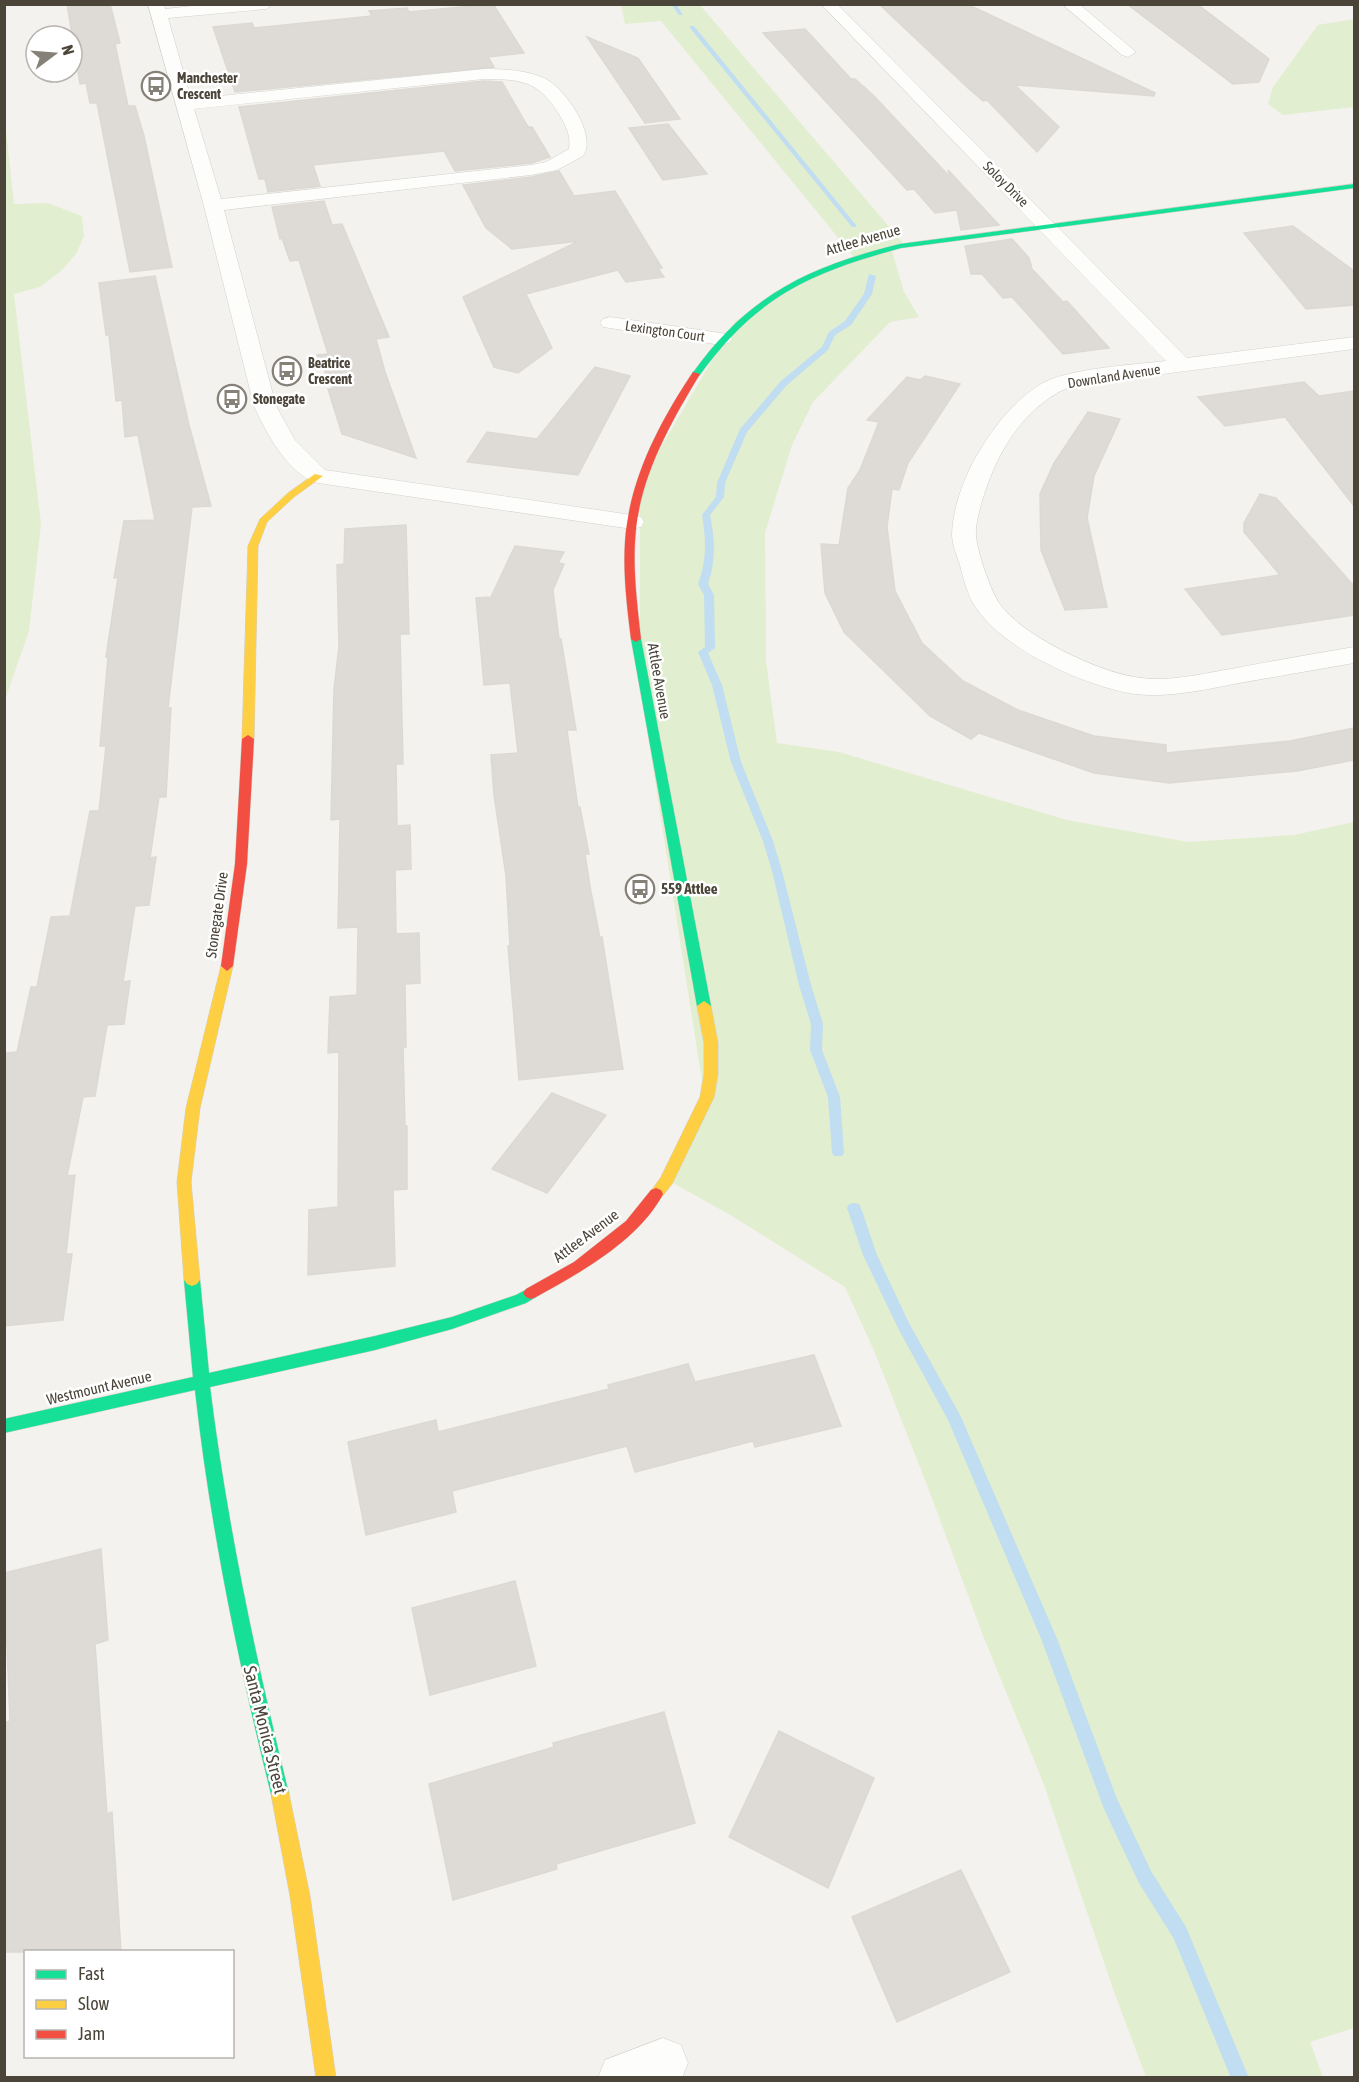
<svg xmlns="http://www.w3.org/2000/svg" width="1359" height="2082" font-family="'Asap Condensed',sans-serif">
  <style>
    .green { fill: #e1eecf }
    .lines { fill: none; stroke-linecap: round; stroke-linejoin: round }
    .stream { fill: #c0ddf1; fill-rule: evenodd }
    .building { fill: #dedbd6; stroke: #dcd9d4; stroke-width: 1.5 }
    .street-casing { stroke: #d2d0cb; stroke-width: 1 }
    .fast-casing { stroke: #d3cfc5; stroke-width: 1 }
    .slow-casing { stroke: #d3cfc5; stroke-width: 1 }
    .jam-casing { stroke: #d3cfc5; stroke-width: 1 }
    .street { fill: #fdfdfc; fill-rule: evenodd }
    .fast { fill: #16e098; fill-rule: evenodd }
    .slow { fill: #ffcf43; fill-rule: evenodd }
    .jam { fill: #f24e42; fill-rule: evenodd }
    .labels { text-anchor: middle; stroke-width: 5; stroke-linejoin: round; paint-order: stroke }
    .far-poi-label { font-size: 14px; font-weight: bold; fill: #4b4439; stroke: #fff; text-anchor: start }
    .far-street-label { font-size: 14px; fill: #4b4439; stroke: #fff }
    .street-label { font-size: 15px; fill: #4b4439; stroke: #fff }
    .poi-label { font-size: 15px; font-weight: bold; fill: #4b4439; stroke: #fff; text-anchor: start }
    .near-street-label { font-size: 18px; fill: #4b4439; stroke: #fff }
  </style>
  <rect width="100%" height="100%" fill="#f4f2ee"/>
  <g class="green">
    <path d="M621 5H700L904 244 891 247 904 292 919 317 890 322 813 402 792 445 765 533 766 661 777 743 839 752 1067 820 1188 842 1294 835 1354 822V2028L1310 2042 1323 2077H1146L1113 1989 1043 1782 984 1638 927 1485 875 1353 845 1287 732 1216 664 1178 704 1094 640 685V483L735 321 853 256 661 21 625 24Z"/>
    <path d="M1354 19V107L1283 115 1268 104 1273 87 1318 25Z"/>
    <path d="M4 112 14 204 48 203 82 216 84 236 76 254 62 270 40 287 14 294 41 524 29 631 5 700Z"/>
  </g>
  <g class="lines">
    <g class="stream">
      <path d="M671 4H676L683 15H679Z"/>
      <path d="M690 26H694L856 225V227H852L690 28Z"/>
      <path d="M869 274 876 276 872 294 851 325 835 335 828 350 787 385 747 432 725 483 724 497 710 515C715 539 716 561 708 584L714 595 715 648 708 653 722 685 741 762 773 841 782 871 811 985 823 1024 822 1050 840 1097 844 1153 842 1156H834L832 1153 828 1097 810 1050 811 1024 799 985 772 871 763 841 731 762 712 685 698 652 705 647 704 595 698 584C707 561 706 539 702 515L716 497 717 483 740 429 781 381 822 347 829 332 845 321 864 294Z"/>
      <path d="M854 1203 859 1204 861 1208 877 1255 908 1321 961 1417 1058 1641 1117 1799 1151 1871 1186 1927 1249 2078H1231L1174 1939 1139 1883 1104 1809 1042 1641 948 1420 898 1328 863 1255 847 1208 849 1204Z"/>
    </g>
  </g>
  <g class="building">
    <path d="M67 4H110L120 43 115 44 128 106H135L144 136 172 267 130 272 97 103H90L86 83 80 84Z"/>
    <path d="M493 4 524 53 488 57 494 67 235 92 213 27 252 23 254 28 372 16 369 11 407 8 409 12Z"/>
    <path d="M879 4H967L1155 93 1154 96 1015 85 1059 127 1037 152 987 100 983 101 968 88Z"/>
    <path d="M1127 4H1197L1269 59 1259 82 1233 84Z"/>
    <path d="M805 29 851 79H855L873 95 950 177 948 170 999 225 961 230 957 210 935 213 914 189 907 190 763 33Z"/>
    <path d="M587 37 638 58 680 119 645 123Z"/>
    <path d="M484 81 502 82 528 127H532L550 157 531 163 455 171 444 151 313 165 320 186 268 192 265 179H259L239 107Z"/>
    <path d="M668 124 707 174 663 180 629 128Z"/>
    <path d="M559 171 574 196 615 191 662 268 658 269 664 277 626 282 618 270 526 294 552 348 518 373 494 367 463 297 579 241 512 249 486 228 463 185 531 177Z"/>
    <path d="M324 201 332 225 342 224 389 337 376 339 385 372 416 458 342 434 328 389H333L317 355 328 354 299 260 290 261 282 238 280 239 272 207Z"/>
    <path d="M1293 226 1354 271V305L1306 309 1244 233Z"/>
    <path d="M1012 239 1029 258 1032 269 1063 302 1067 301 1109 348 1063 354 1012 297 1003 298 982 274H971L965 246Z"/>
    <path d="M155 276 189 425 211 506 192 507 168 708H171L166 797H159L150 858 156 857 149 905 135 906 123 982 130 981 124 1024 107 1025 95 1096 83 1097 67 1176 75 1175 66 1254H72L63 1320 4 1326V1066L7 1053 17 1052 31 987H37L51 917 70 916 90 811H99L106 746H100L108 657H106L118 577 114 578 124 521 155 520 138 435 125 437 122 400 116 401 109 335H106L99 283Z"/>
    <path d="M595 367 630 376 578 475 467 462 487 432 537 439Z"/>
    <path d="M925 376 960 384 908 463 899 490 892 489 887 527 895 591 922 643 963 681 1018 710 1094 736 1166 745V753L1290 741 1354 728V760L1297 771 1169 783 1094 773 979 733 971 739 930 716 844 632 825 593 821 544 839 545 848 488 860 470 879 422 867 420 907 377 920 380Z"/>
    <path d="M1304 382 1319 396 1354 391V506L1285 417 1225 426 1198 397Z"/>
    <path d="M1088 412 1120 419 1094 476 1087 518 1107 607 1065 610 1041 550 1040 494 1054 463Z"/>
    <path d="M1260 494 1276 498 1354 586V615L1222 635 1185 589 1280 575 1244 532V523Z"/>
    <path d="M406 525 409 634H400L403 764H396L397 826 410 825 411 869 395 870 396 934 419 933 420 983 405 984 406 1047H403L405 1126H407V1189L393 1190 395 1266 308 1275 309 1210 338 1207 339 1052 328 1053 330 997 357 995 358 927 338 928 340 819 331 820 334 689 339 646 337 565 344 564 345 529Z"/>
    <path d="M515 546 564 552 558 563 564 564 553 590 559 639H561L576 730H567L578 808 580 807 589 854H585L591 892 600 938 602 937 623 1069 519 1080 508 946H510L506 876 494 795 491 755 518 753 510 683 484 685 476 598 491 597Z"/>
    <path d="M552 1093 606 1115 547 1193 492 1169Z"/>
    <path d="M814 1355 841 1426 755 1447 753 1441 635 1472 627 1446 452 1491 456 1512 366 1535 348 1442 436 1420 438 1432 609 1389 608 1385 688 1364 695 1382Z"/>
    <path d="M101 1549 108 1640 95 1644 107 1814 112 1812 121 1952H4V1723L10 1721 4 1573Z"/>
    <path d="M515 1581 536 1666 430 1695 412 1608Z"/>
    <path d="M664 1712 695 1823 556 1864 557 1869 453 1900 429 1784 554 1747 553 1743Z"/>
    <path d="M779 1731 874 1778 828 1888 729 1837Z"/>
    <path d="M961 1870 1010 1972 897 2022 852 1917Z"/>
  </g>
  <g class="lines">
    <g class="street-casing">
      <g id="street">
        <path d="M148 4H164L165 9 210 4H273L266 9 168 18 191 99 484 69C504 69 525 70 544 78 564 87 598 135 583 156L557 170 531 175 224 210 276 406 295 440 325 470 632 515 641 517 644 522 641 527 632 529 318 483C289 476 265 431 254 406L204 206ZM484 79C521 79 539 81 559 114 566 126 571 135 569 149L546 162 531 165 221 199 194 109Z"/>
        <path d="M821 4H837L1187 358 1354 337V349C1285 358 1216 367 1147 376 1122 379 1078 381 1057 393 1017 417 995 458 982 501 979 512 975 525 976 537 978 554 990 589 999 603 1021 635 1096 671 1135 677 1166 683 1200 674 1231 669 1272 661 1313 654 1354 647V663C1314 670 1274 677 1234 684 1203 690 1168 698 1135 694 1087 687 998 648 973 603 967 592 963 578 960 565 957 556 952 544 952 534 953 508 963 480 976 457 992 429 1013 401 1041 384 1069 368 1133 365 1166 361Z"/>
        <path d="M1062 4H1079L1136 52 1128 57 1122 55Z"/>
        <path d="M610 317 721 333 728 335 732 339 728 343 721 345 603 327 600 323 603 319Z"/>
        <path d="M663 2038 681 2045 688 2063 682 2078H598L605 2060Z"/>
      </g>
    </g>
    <g class="fast-casing">
      <g id="fast">
        <path d="M1354 184V188L901 248C809 273 756 297 699 376L692 374C748 295 808 267 900 244Z"/>
        <path d="M636 636 641 639 711 1006 704 1011 697 1006 631 639Z"/>
        <path d="M192 1274 197 1276 200 1280 209 1373 375 1336 452 1317 516 1295 531 1287 536 1289 539 1293 536 1297 526 1303 452 1329 375 1350 210 1387C227 1524 256 1660 289 1794L287 1801 280 1803 273 1801 271 1794C238 1661 210 1526 195 1390L4 1433V1419L193 1377 184 1280 187 1276Z"/>
      </g>
    </g>
    <g class="slow-casing">
      <g id="slow">
        <path d="M315 474 323 476 294 497 267 522 258 546 254 739 252 741H244L242 739 248 546 260 519 288 493Z"/>
        <path d="M227 961 233 966 200 1108 191 1182 200 1280 197 1284 192 1286 187 1284 184 1280 177 1182 186 1108 221 966Z"/>
        <path d="M704 1001 711 1006 718 1043V1074L714 1097 672 1184 661 1198H651L649 1194 661 1177 700 1097 704 1074V1043L697 1006Z"/>
        <path d="M280 1785 287 1787 289 1794 310 1896 336 2078H316L290 1896 271 1794 273 1787Z"/>
      </g>
    </g>
    <g class="jam-casing">
      <g id="jam">
        <path d="M693 372 700 374C671 422 642 473 636 529 632 566 637 603 641 639L636 642 631 639C627 607 623 574 625 542 629 480 659 423 693 372Z"/>
        <path d="M248 735 254 739 247 864 233 966 227 971 221 966 235 864 242 739Z"/>
        <path d="M656 1188 661 1190 663 1194C639 1240 580 1273 536 1297L531 1299 526 1297 523 1293 526 1289 574 1262 626 1221 651 1190Z"/>
      </g>
    </g>
    <use href="#street" class="street"/>
    <use href="#fast" class="fast"/>
    <use href="#slow" class="slow"/>
    <use href="#jam" class="jam"/>
  </g>
  <defs>
    <g id="bus-ring" transform="scale(1.5)"><circle r="9.5" fill="#fff" stroke="#868178" stroke-width="1.5"/><path d="M-5-6H5V4H4V6H2V4H-2V6H-4V4H-5ZM-3.5-4V0h7V-4ZM-3.5 1.2v1.5H-2V1.2ZM2 1.2v1.5H3.5V1.2Z" fill="#868178"/></g>
  </defs>
  <g fill-rule="evenodd">
    <use href="#bus-ring" x="156" y="86"/>
    <use href="#bus-ring" x="287" y="371"/>
    <use href="#bus-ring" x="232" y="399"/>
    <use href="#bus-ring" x="640" y="889"/>
  </g>
  <g class="labels">
    <g class="far-poi-label">
      <text x="177" y="83">Manchester<tspan x="177" dy="16">Crescent</tspan></text>
      <text x="308" y="368">Beatrice<tspan x="308" dy="16">Crescent</tspan></text>
      <text x="253" y="404">Stonegate</text>
    </g>
    <g class="far-street-label">
      <text transform="translate(1006 184) rotate(45)" y="5">Soloy Drive</text>
      <text transform="translate(665 331) rotate(8)" y="5">Lexington Court</text>
      <text transform="translate(1114 376) rotate(-9)" y="5">Downland Avenue</text>
    </g>
    <g class="street-label">
      <text transform="translate(863 240) rotate(-16)" y="5">Attlee Avenue</text>
      <text transform="translate(659 681) rotate(80)" y="5">Attlee Avenue</text>
      <text transform="translate(217 915) rotate(-82)" y="5">Stonegate Drive</text>
      <text transform="translate(586 1236) rotate(-37)" y="5">Attlee Avenue</text>
      <text transform="translate(99 1388) rotate(-13)" y="5">Westmount Avenue</text>
    </g>
    <g class="poi-label">
      <text x="661" y="894">559 Attlee</text>
    </g>
    <g class="near-street-label">
      <text transform="translate(265 1730) rotate(76)" y="6">Santa Monica Street</text>
    </g>
  </g>
  <rect width="1359" height="2082" fill="none" stroke="#4b4439" stroke-width="12"/>
  <rect x="24" y="1950" width="210" height="108" fill="#ffffff" stroke="#b7b4b0" stroke-width="1.5"/>
  <rect x="36" y="1970" width="30" height="9" fill="#16e098" stroke="#b7b4b0" stroke-width="1.5"/>
  <text x="78" y="1980" font-size="18" fill="#4b4439">Fast</text>
  <rect x="36" y="2000" width="30" height="9" fill="#ffcf43" stroke="#b7b4b0" stroke-width="1.5"/>
  <text x="78" y="2010" font-size="18" fill="#4b4439">Slow</text>
  <rect x="36" y="2030" width="30" height="9" fill="#f24e42" stroke="#b7b4b0" stroke-width="1.5"/>
  <text x="78" y="2040" font-size="18" fill="#4b4439">Jam</text>
  <g transform="translate(54 54) rotate(74)"><circle r="28" fill="#ffffff" stroke="#b7b4b0" stroke-width="1.5"/>
  <path d="M0-4.5L10 22L0 15L-10 22Z" fill="#868178"/>
  <text y="-9" font-size="16" font-weight="bold" text-anchor="middle" fill="#4b4439">N</text>
  </g>
</svg>
